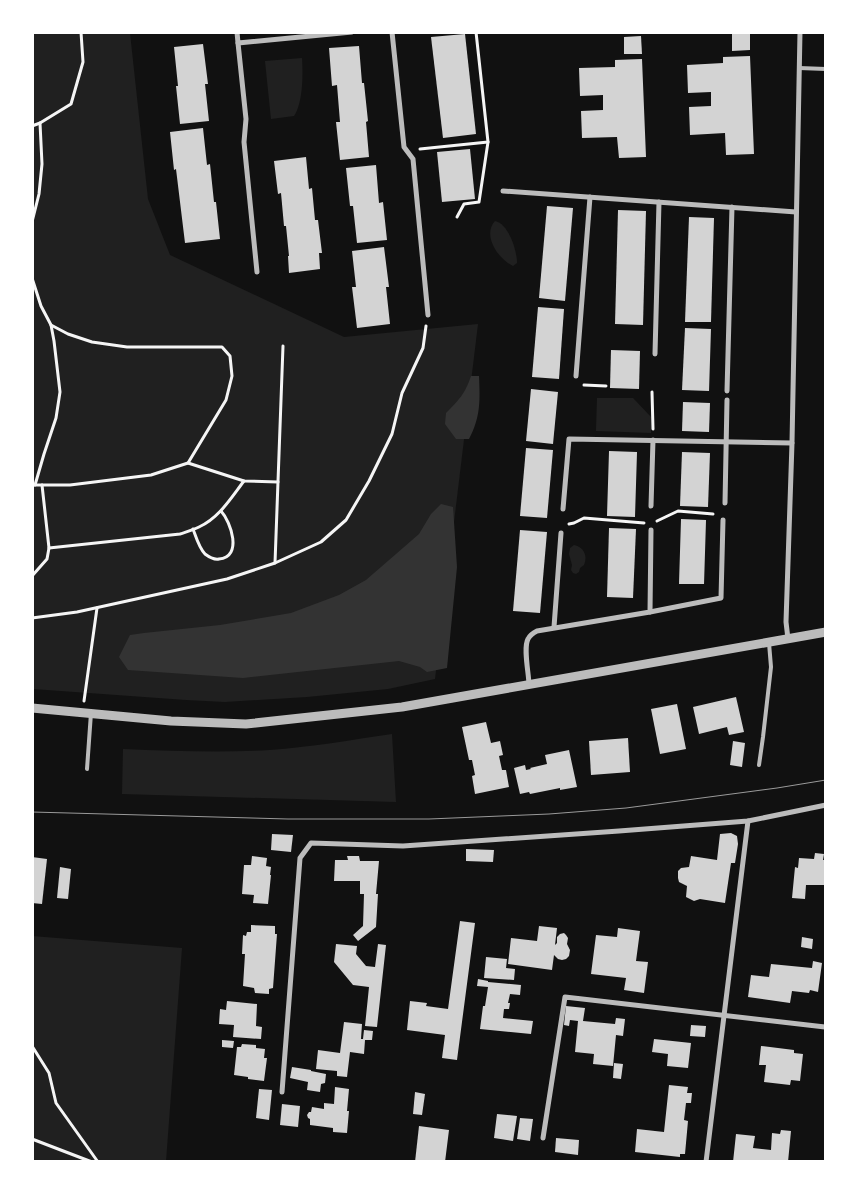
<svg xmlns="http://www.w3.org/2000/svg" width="858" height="1194" font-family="'Sofia Sans Condensed',sans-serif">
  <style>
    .green { fill: #202020 }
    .water { fill: #333 }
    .building { fill: #d3d3d3 }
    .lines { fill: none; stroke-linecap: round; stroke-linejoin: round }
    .path { stroke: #f5f5f5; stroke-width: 3 }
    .service { stroke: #bcbcbc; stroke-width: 4 }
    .minor { stroke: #bcbcbc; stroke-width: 5 }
    .tertiary { stroke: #bcbcbc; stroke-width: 9 }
    .tram { stroke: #9a9a9a; stroke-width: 1 }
  </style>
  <rect width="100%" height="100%" fill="#111"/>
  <g class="green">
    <path d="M32 33H130L148 199 170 255 344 337 478 324 435 679 388 689 307 697 225 702 186 700 33 689Z"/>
    <path d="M302 58C303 75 303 102 294 116L271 119 265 61Z"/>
    <path d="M495 221C509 224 517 251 517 263L513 266C498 259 482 235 495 221Z"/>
    <path d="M597 398H633L651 417V433L596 431Z"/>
    <path d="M574 545C584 547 588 556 584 565L580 568 579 572 576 574 573 573 571 570 572 565 569 554 570 548Z"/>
    <path d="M392 734 396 802 122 794 123 749C172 751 221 753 270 750 311 747 351 740 392 734Z"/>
    <path d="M32 936 182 948 166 1161H33Z"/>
  </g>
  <g class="water">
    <path d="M471 376H479C480 399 481 417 469 439H456L445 424 446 413C459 400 465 394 471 376Z"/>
    <path d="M441 504 453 507 457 567 447 668 427 672 420 667 399 661 243 678 128 670 119 657 130 635 144 633 220 625 291 613 339 595 366 580 396 554 419 534 431 514Z"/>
  </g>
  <g class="building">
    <path d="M732 33H750V50L732 51Z"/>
    <path d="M465 34 476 134 443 138 431 37Z"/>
    <path d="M641 36 642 54H624V37Z"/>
    <path d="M203 44 208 84H205L209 121 180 124 176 86H178L174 47Z"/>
    <path d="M359 46 362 83H364L368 121 366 122 369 157 340 160 336 122H340L337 85 332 86 329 48Z"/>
    <path d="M750 56 754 154 726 155 725 133 690 135 689 107 711 106V92L688 93 687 65 723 63V57Z"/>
    <path d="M642 59 646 157 619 158 617 137 582 138 581 111 603 110V95L580 96 579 68 615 67V60Z"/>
    <path d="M203 128 207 165 210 164 214 202H216L220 239 185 243 176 169 174 170 170 132Z"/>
    <path d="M470 149 475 199 442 202 437 152Z"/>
    <path d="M306 157 309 189 312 188 315 220H318L322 253H319L320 269 289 273 288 256H289L286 226H284L281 193 278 194 274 161Z"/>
    <path d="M376 165 379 203 383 202 387 240 357 243 353 206H350L346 168Z"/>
    <path d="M547 206 573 208 565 301 539 298Z"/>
    <path d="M618 210 646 211 643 325 615 324Z"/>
    <path d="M689 217 714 218 711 322H685Z"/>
    <path d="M384 247 389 287H386L390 324 357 328 352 287H356L352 251Z"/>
    <path d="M538 307 564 309 559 379 532 377Z"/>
    <path d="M685 328 711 329 709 391 682 390Z"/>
    <path d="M611 350 640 351 639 389 610 388Z"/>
    <path d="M531 389 558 392 553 444 526 441Z"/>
    <path d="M683 402 710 403 709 432 682 431Z"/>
    <path d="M526 448 553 450 547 518 520 516Z"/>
    <path d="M609 451 637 452 635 517 607 516Z"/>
    <path d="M682 452 710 453 708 507 680 506Z"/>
    <path d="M681 519 706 520 704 584H679Z"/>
    <path d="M609 528 636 529 633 598 607 597Z"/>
    <path d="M520 530 547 532 540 613 513 611Z"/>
    <path d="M736 697 744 732 729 735 727 727 699 734 693 707Z"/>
    <path d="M677 704 686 749 660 754 651 709Z"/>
    <path d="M486 722 491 743 500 741 503 755 499 756 502 770H506L509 787 475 794 472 776 475 775 472 760H469L462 727Z"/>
    <path d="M628 738 630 772 591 775 589 741Z"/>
    <path d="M733 741 745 743 742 767 730 765Z"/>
    <path d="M569 750 577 787 560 790V788L530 794 529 792 520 794 514 768 525 765 526 770 531 769 530 768 547 764 545 755Z"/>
    <path d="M731 833 737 836 738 844 735 863H731L725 903 700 899 694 901 686 897 687 886 679 882 678 878V871L681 868 689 867 691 856 717 860 720 834Z"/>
    <path d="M272 834 293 835 291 852 271 850Z"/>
    <path d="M466 849 494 850 493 862 466 861Z"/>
    <path d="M815 853 824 854 823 860H826L825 885H806L805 899 792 898 795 867 798 868 799 858 814 859Z"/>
    <path d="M252 856 267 858 266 866 271 867 270 875H271L268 904 253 903 254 895 242 894 244 865H251Z"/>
    <path d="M347 856H359L360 861H379L376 894H378L376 927 358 941 353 935 363 926 364 894H360V881H334L335 860H348Z"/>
    <path d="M32 857 47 859 42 904 32 903Z"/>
    <path d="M60 867 71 869 68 899 57 898Z"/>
    <path d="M460 921 475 923 457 1060 442 1058 445 1035 407 1030 410 1001 427 1003 426 1006 448 1009Z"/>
    <path d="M251 925 275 926V934H277L273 988 269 989V994L255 993 254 988 243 986 245 954H242L243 935 246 936 247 932H251Z"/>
    <path d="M539 926 557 928 555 945 557 943V937L560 934 564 933 566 935 568 938 567 944 570 950 569 956 566 959 562 960 558 959 554 955 552 970 508 964 511 938 537 941Z"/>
    <path d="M618 928 640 931 636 961 648 962 644 993 624 990 626 978 591 974 596 935 617 937Z"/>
    <path d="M802 937 813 939 812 949 801 947Z"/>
    <path d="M336 944 357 946 356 954 366 966 375 967 378 944 386 945 377 1027 365 1026 369 987 353 985 334 962Z"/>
    <path d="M486 957 507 959 506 968 515 969 514 980 484 978Z"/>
    <path d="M813 961 822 963 818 992 810 990 809 993 792 991 790 1003 748 997 751 975 769 977 771 964 812 968Z"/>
    <path d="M478 979 488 981V982L521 985 520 995 510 994 508 1003H510L509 1009H504L503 1018 533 1021 531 1034 480 1029 483 1006H485L488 987 477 986Z"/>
    <path d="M227 1001 257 1004 256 1026 262 1027 261 1039 233 1037 234 1025 219 1024 220 1009 226 1010Z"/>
    <path d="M566 1006 585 1008 583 1021 615 1024 616 1018 625 1019 623 1036 616 1035 613 1066 593 1064 594 1054 575 1052 578 1021 570 1020 569 1026 564 1025Z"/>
    <path d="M344 1022 362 1024 361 1039H363L364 1030 373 1031 372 1040H365L364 1054 350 1052 347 1077 337 1076V1071L316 1069 318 1050 340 1053Z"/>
    <path d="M691 1025 706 1026 705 1037 690 1036Z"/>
    <path d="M654 1039 691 1043 688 1068 667 1066 668 1054 652 1052Z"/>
    <path d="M222 1040 234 1041 233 1048 222 1047Z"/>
    <path d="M242 1044 256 1045V1048L265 1049 264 1058H267L264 1081 248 1079V1077L234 1075 237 1047H241Z"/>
    <path d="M761 1046 794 1050V1053L803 1054 800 1081 791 1080 790 1085 764 1082 766 1065H759Z"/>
    <path d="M614 1063 623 1064 621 1079 613 1078Z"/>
    <path d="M292 1067 311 1070V1071L326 1074 325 1083 321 1084 320 1092 307 1090 308 1082 290 1078Z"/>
    <path d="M669 1085 688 1087 687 1093H692L691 1103H686L684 1120 688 1121 685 1154H680V1157L635 1152 637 1129 664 1132Z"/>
    <path d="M335 1087 349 1089 347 1111H349L347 1133 333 1132V1128L310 1125V1119L308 1118 307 1115 309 1112H311L312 1107 324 1109V1103L334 1104Z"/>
    <path d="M259 1089 272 1090 269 1120 256 1118Z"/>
    <path d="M415 1092 425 1094 422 1115 413 1114Z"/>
    <path d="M282 1104 300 1106 298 1127 280 1125Z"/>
    <path d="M497 1114 517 1116 513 1141 494 1138Z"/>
    <path d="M520 1118 533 1119 530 1141 517 1139Z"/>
    <path d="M419 1126 449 1130 445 1162H415Z"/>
    <path d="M781 1130 791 1131 788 1162H733L736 1134 755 1136 753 1148 771 1150 772 1133 780 1134Z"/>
    <path d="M556 1138 579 1140 578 1155 555 1152Z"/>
  </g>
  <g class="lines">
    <g class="path">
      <path d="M32 126 40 123 71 104 83 62 81 32"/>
      <path d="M420 149 488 142 476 32"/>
      <path d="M457 217 464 204 479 202 488 142"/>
      <path d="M32 222 39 194 42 164 40 123"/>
      <path d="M32 278 41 306 51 325 68 334 92 342 127 347H222L230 356 232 376 226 400 188 463 151 475 70 485H32"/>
      <path d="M584 385 606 386"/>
      <path d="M652 392 653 429"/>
      <path d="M188 463 244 481 278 482"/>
      <path d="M35 485 44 454 56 418 60 392 54 341 51 325"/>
      <path d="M657 521 678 511 713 514"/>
      <path d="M569 524 574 523 584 518 644 523"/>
      <path d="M193 529C196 537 199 548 205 554 209 557 214 560 219 559 243 557 231 522 221 511"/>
      <path d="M49 548 180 534C186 532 193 530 199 527 219 518 231 498 244 481"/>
      <path d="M275 563 283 346"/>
      <path d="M32 576 47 559 49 548 42 485"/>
      <path d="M32 618 77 612 227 579 275 563 321 542 346 520 369 481 392 434 402 393 423 348 426 326"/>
      <path d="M84 701 97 608"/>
      <path d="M32 1046 49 1073 56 1103 98 1162"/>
      <path d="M32 1139 92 1162"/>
    </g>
    <g class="service">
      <path d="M799 68 826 69"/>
      <path d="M759 765 763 737 771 667 769 643"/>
      <path d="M87 769 91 713"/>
    </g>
    <g class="minor">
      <path d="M237 32 238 43 352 32"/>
      <path d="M392 32 404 147 413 159 428 315"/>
      <path d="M238 43 246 119 244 142 257 272"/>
      <path d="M503 191 796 212"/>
      <path d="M655 354 659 202"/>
      <path d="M576 376 590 197"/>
      <path d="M727 391 732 207"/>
      <path d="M725 503 727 400"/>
      <path d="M651 506 653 440"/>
      <path d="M563 509 569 439 792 443"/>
      <path d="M650 612 721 598 723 520"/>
      <path d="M554 627 561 533"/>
      <path d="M788 639 786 622 792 443 800 32"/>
      <path d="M529 685C529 674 523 648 528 639 530 635 533 633 537 631L650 612 651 530"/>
      <path d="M282 1092 300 858 311 843 403 846 619 831 748 821 826 805"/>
      <path d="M543 1138 565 997 825 1027"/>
      <path d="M706 1162 748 821"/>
    </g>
    <path class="tertiary" d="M32 708 171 721 246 724 402 707 826 632"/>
    <path class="tram" d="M32 812 288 819H429L549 814 626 808 777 788 826 780"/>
  </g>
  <rect width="858" height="1194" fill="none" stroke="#ffffff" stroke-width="68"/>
</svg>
